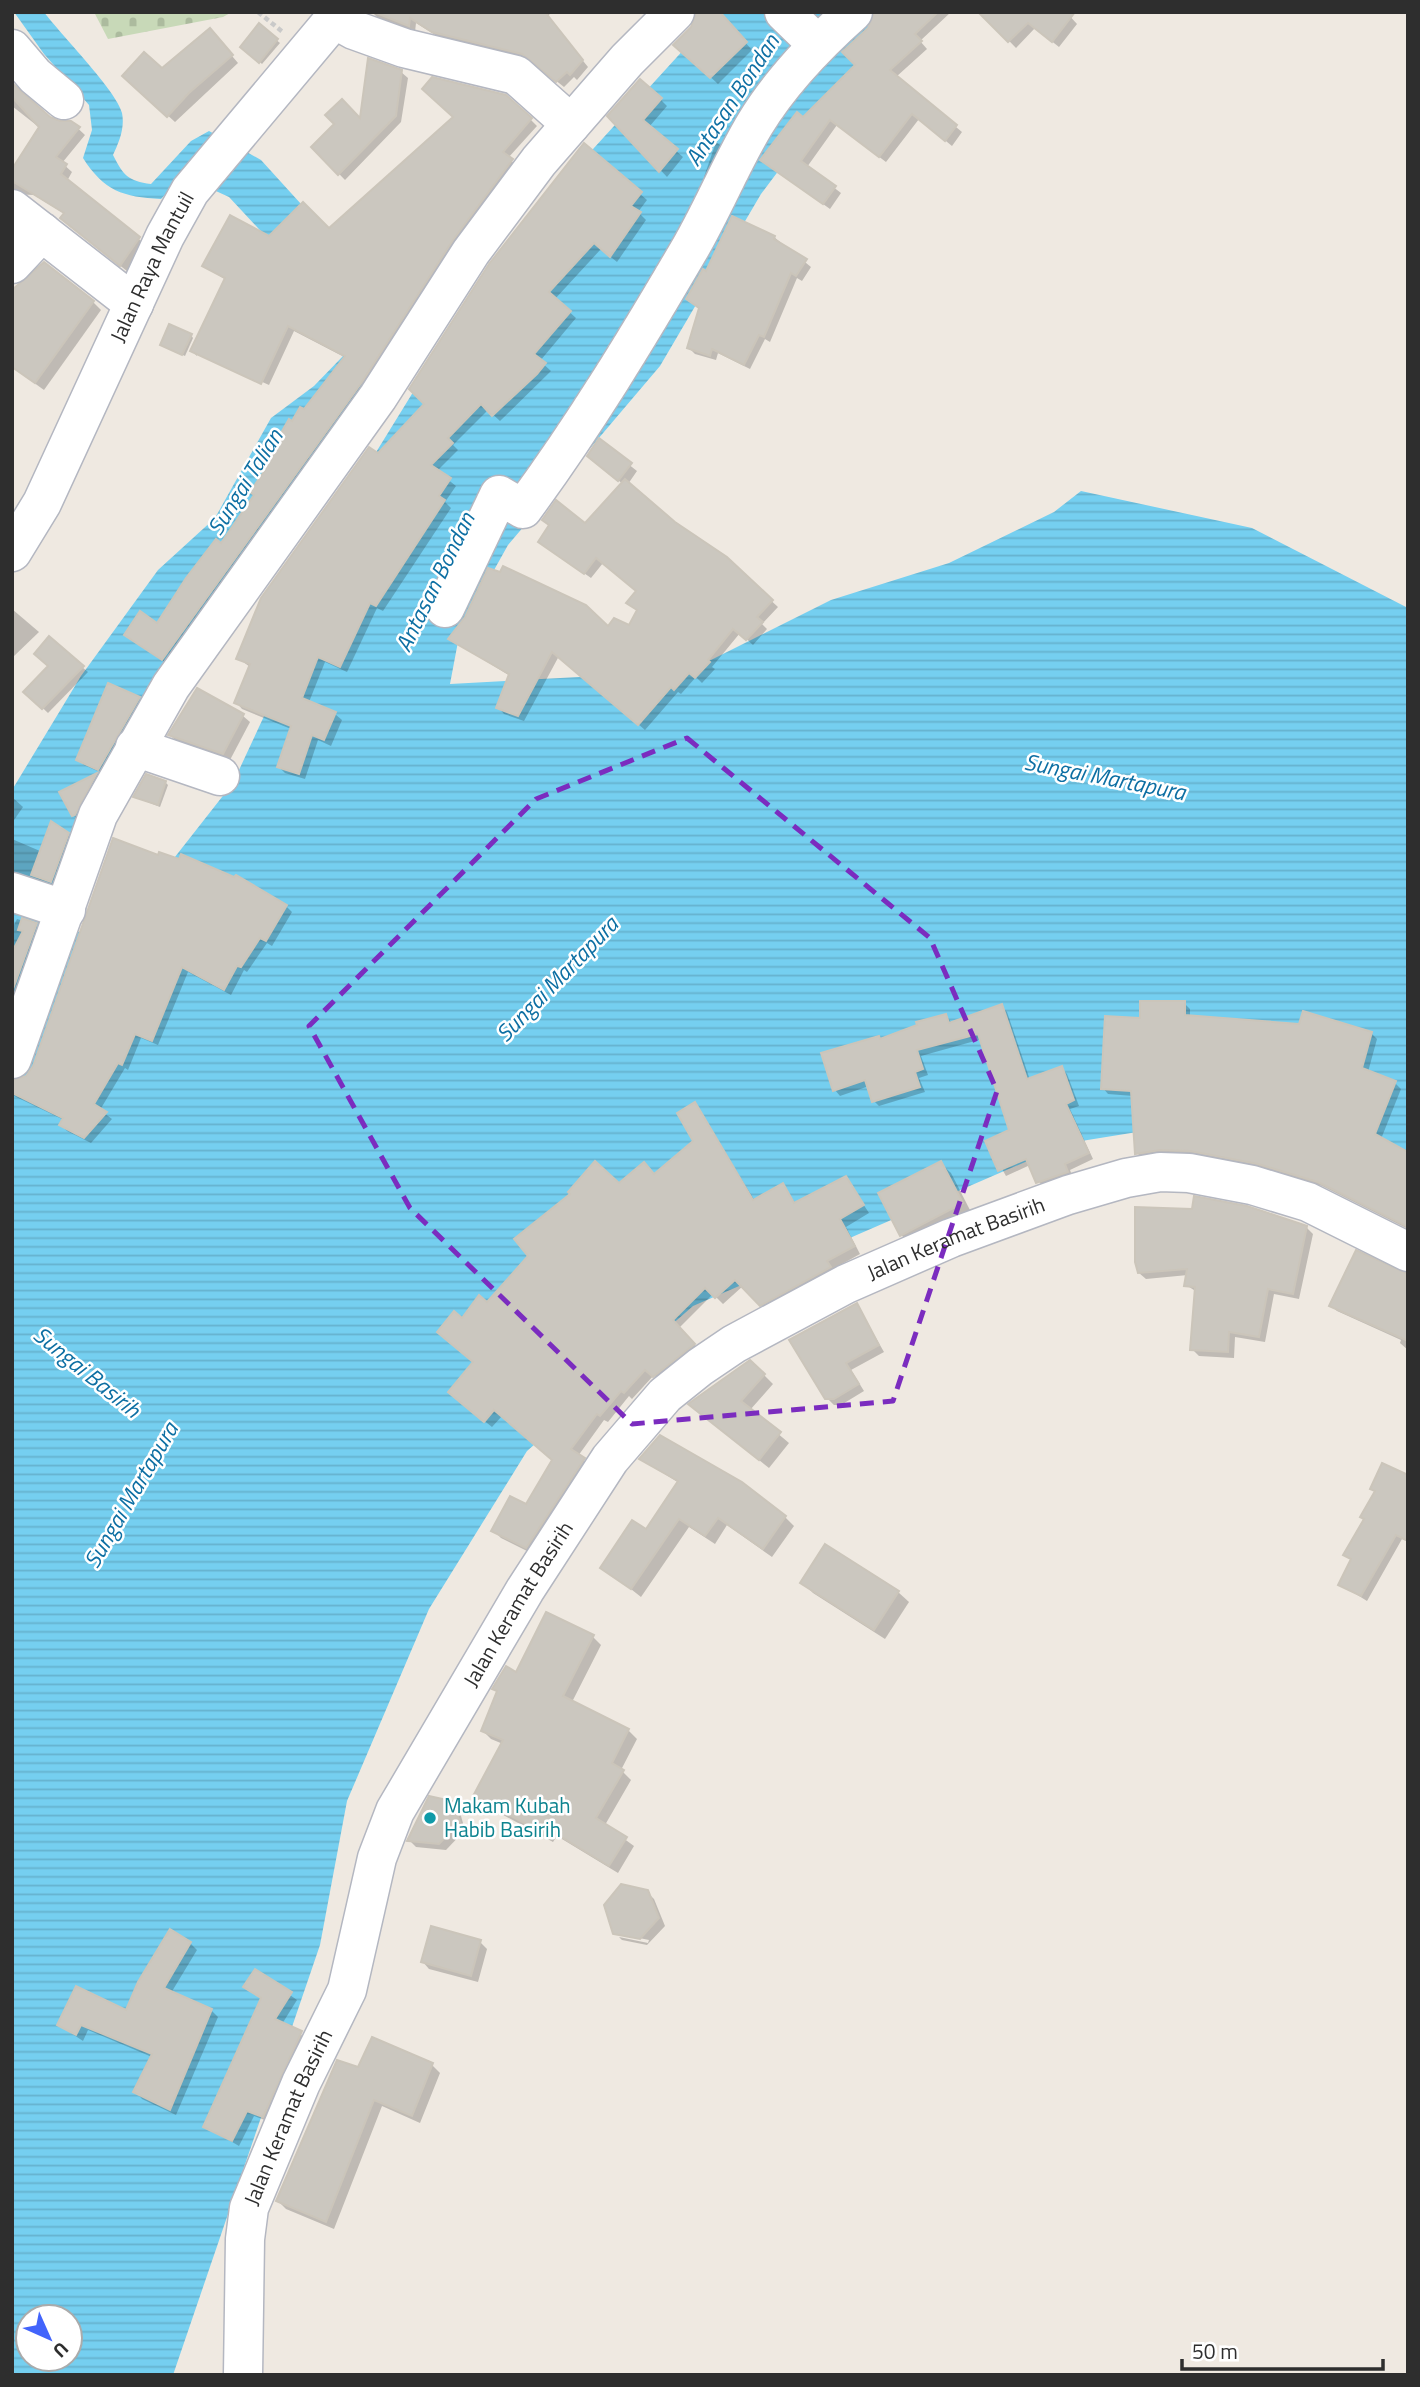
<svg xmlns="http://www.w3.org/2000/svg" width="1420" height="2387" font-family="'Titillium Web',sans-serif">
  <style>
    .cemetery { fill: url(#cemetery-stones) }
    .water { fill: url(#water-rules); fill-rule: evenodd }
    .shadow { fill: #0003 }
    .building { fill: #cbc7bf; stroke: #cbc5ba; stroke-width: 2 }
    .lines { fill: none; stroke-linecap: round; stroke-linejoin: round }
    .minor-casing { stroke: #b4b7c1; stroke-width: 41 }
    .path { stroke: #c9c9c9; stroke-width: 4.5; stroke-dasharray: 5 3.5; stroke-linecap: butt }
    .minor { stroke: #fff; stroke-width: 38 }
    .marked { fill: none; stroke: #7b2cbf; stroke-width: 5; stroke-dasharray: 14 9; stroke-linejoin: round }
    .culture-dot { fill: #0f9aa8; stroke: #fff; stroke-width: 2.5 }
    .labels { text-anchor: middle; stroke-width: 5; stroke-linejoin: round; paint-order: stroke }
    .street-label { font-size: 21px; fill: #2e2e2e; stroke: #fff }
    .culture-label { font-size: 21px; fill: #0d838f; stroke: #fff; text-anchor: start }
    .water-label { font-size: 23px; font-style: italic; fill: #0d6fa3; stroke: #fff }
  </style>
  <defs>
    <pattern id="cemetery-stones" width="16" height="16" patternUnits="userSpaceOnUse" patternTransform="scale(1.75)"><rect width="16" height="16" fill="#c8d9b8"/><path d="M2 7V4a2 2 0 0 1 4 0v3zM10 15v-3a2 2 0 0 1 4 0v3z" fill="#acbb9e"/></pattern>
    <pattern id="water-rules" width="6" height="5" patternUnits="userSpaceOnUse" patternTransform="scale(1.75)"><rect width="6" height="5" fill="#75cff0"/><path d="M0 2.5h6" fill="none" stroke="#66b2ce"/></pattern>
  </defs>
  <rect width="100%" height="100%" fill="#efe9e1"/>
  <path class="cemetery" d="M94 12H232L223 17 108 39Z"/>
  <path class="water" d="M14 12H44C60 34 117 91 122 113 125 128 119 142 113 155 123 175 128 181 151 184L191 141 209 131 261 160 331 237 388 322 356 397 125 726 75 825 59 930 91 933 160 876 233 783 284 673 330 527 500 251 718 12H929L824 110 761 194 660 366 508 545 460 631 450 684 617 675 711 660 831 600 949 563 1054 512 1081 491 1252 528 1408 608V1203L1193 1123 1069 1143 693 1306 527 1451 429 1609 347 1801 320 1945 173 2375H12V790L81 676 158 570 215 518 271 418 314 386 344 355 270 241 229 197 183 176 161 199C123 197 104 191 83 158L92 130 89 105 44 54ZM28 2317H70V2359H28Z"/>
  <g class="shadow">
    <path d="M553 12 547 16 588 67 577 80 574 77 564 87 530 60 440 38 416 23 415 32 379 19 373 13Z"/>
    <path d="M718 12 752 50 718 84 676 45Z"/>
    <path d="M876 12H951L920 41 927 49 896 77 962 132 952 146 919 119 886 162 837 125 807 167 841 193 830 209 762 160 857 65 845 52 876 19Z"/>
    <path d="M981 12H1066L1077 24 1059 47 1035 28 1016 48Z"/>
    <path d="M259 26 280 43 262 64 242 46Z"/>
    <path d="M216 37 238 63 175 122 131 82 162 70Z"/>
    <path d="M401 72 408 78 401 122 345 180 313 147 362 122Z"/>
    <path d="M12 84 50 119 61 123 71 122 85 135 62 163 72 172 67 181 146 245 127 271 68 225 65 214 34 195 12 194V173L40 128 12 106Z"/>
    <path d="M661 100 667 106 649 127 683 157 667 177 610 116Z"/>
    <path d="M531 120 537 126 508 158 518 167 366 391 169 665 133 641 127 635 158 625 221 545 256 496 293 424 346 358 294 331 269 385 197 352V356L192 351 226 280 204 266 269 238 329 231Z"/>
    <path d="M716 142 726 150 710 182 704 177Z"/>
    <path d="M584 145 647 200 638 212 646 220 617 262 601 249 555 299 576 318 540 361 551 371 500 421 488 410 453 445 458 450 437 471 456 486 445 502 451 508 383 611 377 608 347 672 325 662 309 702 335 714 342 720 331 746 318 740 305 779 285 773 279 767 291 729 242 709 236 702 250 667 238 658 378 455 427 404Z"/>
    <path d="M774 237 811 267 802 281 797 278 770 342 765 339 750 369 718 353 716 360 695 354 689 348 707 274Z"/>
    <path d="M12 295 93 302 101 310 44 390 12 367Z"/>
    <path d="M191 335 193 338 185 356 162 345Z"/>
    <path d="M599 441 637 471 628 484 674 524 726 559 778 607 762 624 767 629 753 645 740 633 712 667 715 669 702 683 696 677 681 694 678 692 645 730 559 656 524 721 504 714 498 707 510 676 450 639 629 628 639 611 629 603 638 591 603 563 591 578 540 542 585 525 623 484 596 463Z"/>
    <path d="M12 609 39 632 12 658Z"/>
    <path d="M82 667 88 672 48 713 26 692Z"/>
    <path d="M139 699 144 704 104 774 84 765 78 759Z"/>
    <path d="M243 716 250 722 230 760 177 742 170 735Z"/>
    <path d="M97 775 110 788 87 829 73 815 62 792Z"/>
    <path d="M165 782 168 785 160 807 135 797Z"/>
    <path d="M12 797 23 807 12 823Z"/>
    <path d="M67 834 74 841 58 888 12 878V839L40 851Z"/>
    <path d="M114 840 286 906 292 912 272 946 267 943 247 972 244 970 231 995 188 972 158 1045 141 1038 128 1070 125 1068 100 1110 112 1119 91 1143 67 1131 61 1125 64 1120 12 1095V1082L27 1077 34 1067Z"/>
    <path d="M17 919 36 925 42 931 12 1014V929Z"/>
    <path d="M1184 1003 1190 1009V1017L1371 1033 1377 1039 1368 1072 1395 1083 1401 1089 1381 1139 1408 1168V1229L1322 1186 1264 1169 1143 1159 1137 1153 1133 1096 1108 1094 1103 1088 1141 1020Z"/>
    <path d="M1001 1006 1007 1012 1030 1080 1061 1068 1067 1074 1079 1106 1070 1109 1093 1159 1070 1170 1073 1178 1043 1188 1030 1165 1006 1176 987 1142 1012 1131 982 1039 921 1056 928 1075 919 1078 925 1092 879 1106 874 1101 869 1086 840 1096 835 1090 881 1040 946 1016 952 1023Z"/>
    <path d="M695 1104 755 1201 783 1186 796 1204 846 1178 869 1213 846 1227 860 1254 833 1269 836 1275 768 1312 743 1286 723 1304 713 1294 679 1328 701 1352 661 1383 654 1375 632 1399 629 1396 608 1422 604 1420 578 1456 591 1466 533 1554 501 1538 494 1531 527 1507 554 1461 502 1416 492 1427 457 1399 475 1362 462 1320 488 1304 619 1185 655 1176 695 1141Z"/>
    <path d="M940 1163 951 1173 972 1214 912 1245 901 1235Z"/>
    <path d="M1194 1211 1307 1228 1313 1234 1299 1299 1274 1294 1265 1342 1235 1337 1234 1358 1199 1356 1192 1349 1197 1292 1186 1285 1188 1275 1146 1279 1139 1273Z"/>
    <path d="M1408 1275V1350L1400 1343 1401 1340 1337 1311 1331 1305Z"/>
    <path d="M857 1305 884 1352 851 1370 864 1391 841 1405H834L827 1398Z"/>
    <path d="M764 1375 773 1384 750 1410 789 1443 769 1468 700 1413Z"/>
    <path d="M641 1459 785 1517 794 1526 772 1557 727 1525 715 1544 689 1527 641 1597 603 1567 646 1532 679 1483Z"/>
    <path d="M1408 1479V1542L1402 1539 1367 1601 1340 1584 1351 1560 1345 1555 1366 1520 1376 1493 1372 1488Z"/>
    <path d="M803 1583 898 1592 909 1602 885 1639 813 1593Z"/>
    <path d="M593 1637 601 1645 572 1702 628 1730 637 1739 621 1770 631 1780 605 1825 634 1846 618 1873 557 1836 553 1842 483 1804 475 1795 503 1744 491 1739 483 1731 498 1693 494 1689Z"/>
    <path d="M430 1798 452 1802 459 1809 465 1830 446 1850 416 1847 409 1840Z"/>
    <path d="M647 1892 654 1899 665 1926 647 1945 622 1940 619 1937 648 1943 649 1940 615 1933Z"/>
    <path d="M480 1942 487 1949 478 1982 429 1969 423 1962Z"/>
    <path d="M190 1943 197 1950 171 1993 211 2010 218 2017 176 2115 142 2099 136 2092 152 2057 88 2030 83 2041 59 2025 127 2013Z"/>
    <path d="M256 1971 297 2000 282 2024 308 2039 270 2122 254 2116 239 2146 205 2126 262 2000 246 1986Z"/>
    <path d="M432 2065 440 2073 420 2123 382 2106 334 2229 286 2209 278 2201 359 2069Z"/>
  </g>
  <g class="building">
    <path d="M374 12H545L583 60 570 75 567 72 556 82 522 54 432 32 410 18 409 26Z"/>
    <path d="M696 12H720L747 42 710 78 673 45 691 27Z"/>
    <path d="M874 12H938L915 34 922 41 890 70 957 125 945 141 912 114 879 157 830 120 801 161 836 186 823 204 760 160 797 112 803 117 855 65 842 52 868 28Z"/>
    <path d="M978 12H1075L1052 42 1028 23 1008 42Z"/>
    <path d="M259 23 278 39 259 63 240 47Z"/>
    <path d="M210 28 233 55 189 93 167 117 122 76 144 52 162 68Z"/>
    <path d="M368 58 402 70 396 116 338 175 311 147 334 124 325 115 342 99 360 118Z"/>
    <path d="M432 77 506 95 532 118 503 152 513 159 453 240 360 385 162 660 124 635 140 611 157 623 186 578 216 539 221 543 254 495 250 492 265 470 261 468 289 419 292 421 300 407 304 409 345 356 288 326 261 384 190 351 225 278 202 266 230 215 269 236 303 202 329 228 453 117 422 89Z"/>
    <path d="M640 79 662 98 643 120 678 149 659 172 607 116Z"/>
    <path d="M12 83 50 117 60 121H71L80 127 56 157 67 164 61 174 140 237 120 266 60 218 64 213 12 181V169L39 127 12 97Z"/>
    <path d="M584 143 642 192 631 206 641 212 610 257 594 243 549 292 571 311 534 354 546 363 537 374 492 416 481 404 448 438 453 443 431 465 451 478 439 496 445 500 376 606 370 603 340 667 318 657 302 698 336 712 324 740 312 735 299 774 277 767 291 726 234 703 250 664 236 659 261 598 369 447 378 453 424 404 409 389 489 264Z"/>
    <path d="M732 216 775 236 774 239 807 259 796 276 791 273 764 337 759 335 744 365 712 349 710 356 687 348 699 308 686 299 703 269 706 271Z"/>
    <path d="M44 262 94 301 35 383 12 367V290Z"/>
    <path d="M169 324 192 334 182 355 160 345Z"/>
    <path d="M599 438 632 463 618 481 587 456Z"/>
    <path d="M625 479 675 522 727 557 773 600 757 617 763 622 746 640 733 629 708 660 710 662 695 678 689 673 674 690 671 687 638 725 552 652 518 716 496 708 509 674 448 639 465 617 488 568 500 572 503 566 586 605 608 626 614 618 629 625 637 610 626 603 636 591 596 558 584 574 538 542 549 525 542 520 556 500 585 523Z"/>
    <path d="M49 636 84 666 42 709 23 692 48 666 34 654Z"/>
    <path d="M108 683 140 697 98 770 76 760Z"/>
    <path d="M197 688 244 714 223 754 168 735Z"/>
    <path d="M97 773 75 815 72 816 59 792Z"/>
    <path d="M146 774 166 781 158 805 133 797Z"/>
    <path d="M51 821 69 833 51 882 31 875Z"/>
    <path d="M113 838 158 855 159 852 179 859 181 854 234 877 236 875 287 905 266 941 260 938 241 967 237 966 224 990 182 967 152 1041 135 1034 122 1065 118 1063 94 1104 107 1112 84 1138 59 1125 63 1118 12 1093V1080L26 1076 33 1066Z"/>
    <path d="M22 918 37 923 12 992V952L23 931 18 930Z"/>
    <path d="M1140 1001H1185V1015L1299 1024 1303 1011 1372 1032 1362 1068 1396 1081 1375 1134 1408 1152V1227L1318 1182 1258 1164 1190 1151 1160 1150 1135 1154 1131 1091 1101 1089 1105 1016 1140 1018Z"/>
    <path d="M1002 1004 1027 1079 1062 1066 1074 1100 1066 1104 1089 1153 1065 1164 1068 1172 1036 1183 1026 1159 998 1171 985 1141 1009 1130 978 1034 917 1050 923 1069 915 1072 920 1087 872 1102 865 1080 833 1091 821 1053 879 1036 880 1039 917 1025 916 1022 946 1014 949 1023Z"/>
    <path d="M695 1102 753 1200 783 1183 794 1203 846 1176 864 1205 840 1219 855 1246 827 1261 831 1267 760 1306 735 1280 715 1298 705 1288 673 1320 695 1344 653 1377 645 1370 624 1393 621 1391 600 1416 597 1414 571 1449 585 1458 526 1548 491 1531 510 1496 526 1504 552 1460 494 1410 484 1422 448 1392 473 1362 437 1332 454 1311 462 1318 479 1295 487 1302 528 1256 514 1239 570 1194 568 1192 595 1161 619 1183 644 1162 654 1174 693 1141 677 1113Z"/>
    <path d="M941 1161 963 1203 900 1236 878 1193Z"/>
    <path d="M1194 1196 1247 1206 1307 1226 1293 1294 1268 1289 1259 1337 1229 1332 1228 1352 1190 1350 1195 1287 1184 1286 1187 1269 1138 1273 1135 1262V1207L1192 1209Z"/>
    <path d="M1356 1250 1408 1274V1341L1329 1306Z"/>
    <path d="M857 1303 879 1345 846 1363 859 1384 834 1399H825L789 1340Z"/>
    <path d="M750 1360 765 1374 741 1401 781 1432 759 1460 688 1404Z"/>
    <path d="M660 1435 742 1482 786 1516 763 1549 718 1518 705 1536 679 1519 631 1589 600 1568 632 1520 646 1529 678 1481 639 1459Z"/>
    <path d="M1382 1463 1408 1475V1541L1396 1535 1361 1596 1338 1585 1351 1559 1343 1555 1364 1519 1360 1517 1375 1491 1370 1489Z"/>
    <path d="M825 1544 899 1591 874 1630 800 1583Z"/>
    <path d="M546 1612 594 1635 563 1696 629 1729 612 1763 624 1770 596 1818 627 1837 609 1866 548 1829 545 1834 473 1796 503 1740 481 1731 497 1691 492 1689 506 1666 516 1672Z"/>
    <path d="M429 1796 452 1801 460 1822 439 1844 407 1841Z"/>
    <path d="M621 1884 648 1890 659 1918 640 1939 613 1934 604 1905Z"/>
    <path d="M431 1926 481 1940 471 1976 421 1962Z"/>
    <path d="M170 1929 191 1942 164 1988 212 2009 170 2110 133 2092 152 2054 81 2025 76 2035 57 2025 76 1986 126 2010 138 1982Z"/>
    <path d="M255 1969 292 1992 275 2019 302 2031 263 2117 247 2111 232 2141 203 2127 261 1998 243 1987Z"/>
    <path d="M372 2037 433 2063 412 2116 374 2100 326 2222 276 2201 337 2060 358 2067Z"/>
  </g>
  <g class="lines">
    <g class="minor-casing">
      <g id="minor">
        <path d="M784 12 817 44"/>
        <path d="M334 19 354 30 404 48 516 75 571 124"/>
        <path d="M12 49 35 76 64 100"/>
        <path d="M12 209 134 304"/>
        <path d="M12 264 42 232"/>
        <path id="s1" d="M12 552 42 503 165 236 190 191 340 12"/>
        <path d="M445 608 499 495 523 509C584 426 637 339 689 250 713 209 731 164 755 124 781 81 816 45 853 12"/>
        <path d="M135 747 220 776"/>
        <path d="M12 892 66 910"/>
        <path d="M12 1059 98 815 171 686 378 397 471 252 539 161 627 60 675 12"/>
        <path id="s2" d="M243 2375 245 2239 249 2208 301 2083 347 1990 377 1858 395 1811 525 1590 610 1459 665 1395 700 1367 734 1344 846 1284 951 1238 1068 1195 1126 1178 1160 1172 1189 1173 1252 1185 1308 1202 1408 1252"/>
      </g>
    </g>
    <path class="path" d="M258 12 284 33"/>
    <use href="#minor" class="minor"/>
  </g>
  <path class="marked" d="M687 738 930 938 997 1091 893 1401 632 1424 410 1208 309 1026 536 799Z"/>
  <circle class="culture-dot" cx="430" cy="1818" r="7"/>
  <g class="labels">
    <g class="street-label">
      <text dy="7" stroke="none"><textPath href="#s1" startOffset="318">Jalan Raya Mantuil</textPath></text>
      <text dy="7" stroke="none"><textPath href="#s2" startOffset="1421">Jalan Keramat Basirih</textPath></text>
      <text dy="7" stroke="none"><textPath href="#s2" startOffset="833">Jalan Keramat Basirih</textPath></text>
      <text dy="7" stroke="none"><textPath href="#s2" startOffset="266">Jalan Keramat Basirih</textPath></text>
    </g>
    <g class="culture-label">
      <text x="444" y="1813">Makam Kubah<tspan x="444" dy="24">Habib Basirih</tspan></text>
    </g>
    <g class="water-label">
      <text transform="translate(732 100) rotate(-57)" y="8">Antasan Bondan</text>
      <text transform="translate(245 482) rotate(-58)" y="8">Sungai Talian</text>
      <text transform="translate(435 582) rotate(-64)" y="8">Antasan Bondan</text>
      <text transform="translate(1105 777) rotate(11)" y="8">Sungai Martapura</text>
      <text transform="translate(557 979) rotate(-46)" y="8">Sungai Martapura</text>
      <text transform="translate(87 1372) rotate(39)" y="8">Sungai Basirih</text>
      <text transform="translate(131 1495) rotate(-60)" y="8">Sungai Martapura</text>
    </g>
  </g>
  <rect width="1420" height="2387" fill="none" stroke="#2e2e2e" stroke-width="28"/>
  <g transform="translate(49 2338) rotate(135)"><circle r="33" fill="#ffffff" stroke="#ababab" stroke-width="2"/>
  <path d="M0-5L12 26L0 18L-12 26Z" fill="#4264fb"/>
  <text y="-10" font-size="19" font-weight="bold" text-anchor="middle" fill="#2e2e2e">U</text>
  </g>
  <path d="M1182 2359v10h201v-10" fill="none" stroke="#2e2e2e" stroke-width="3.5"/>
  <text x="1192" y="2359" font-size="21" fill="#2e2e2e" stroke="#ffffff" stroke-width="5" paint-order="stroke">50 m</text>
</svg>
